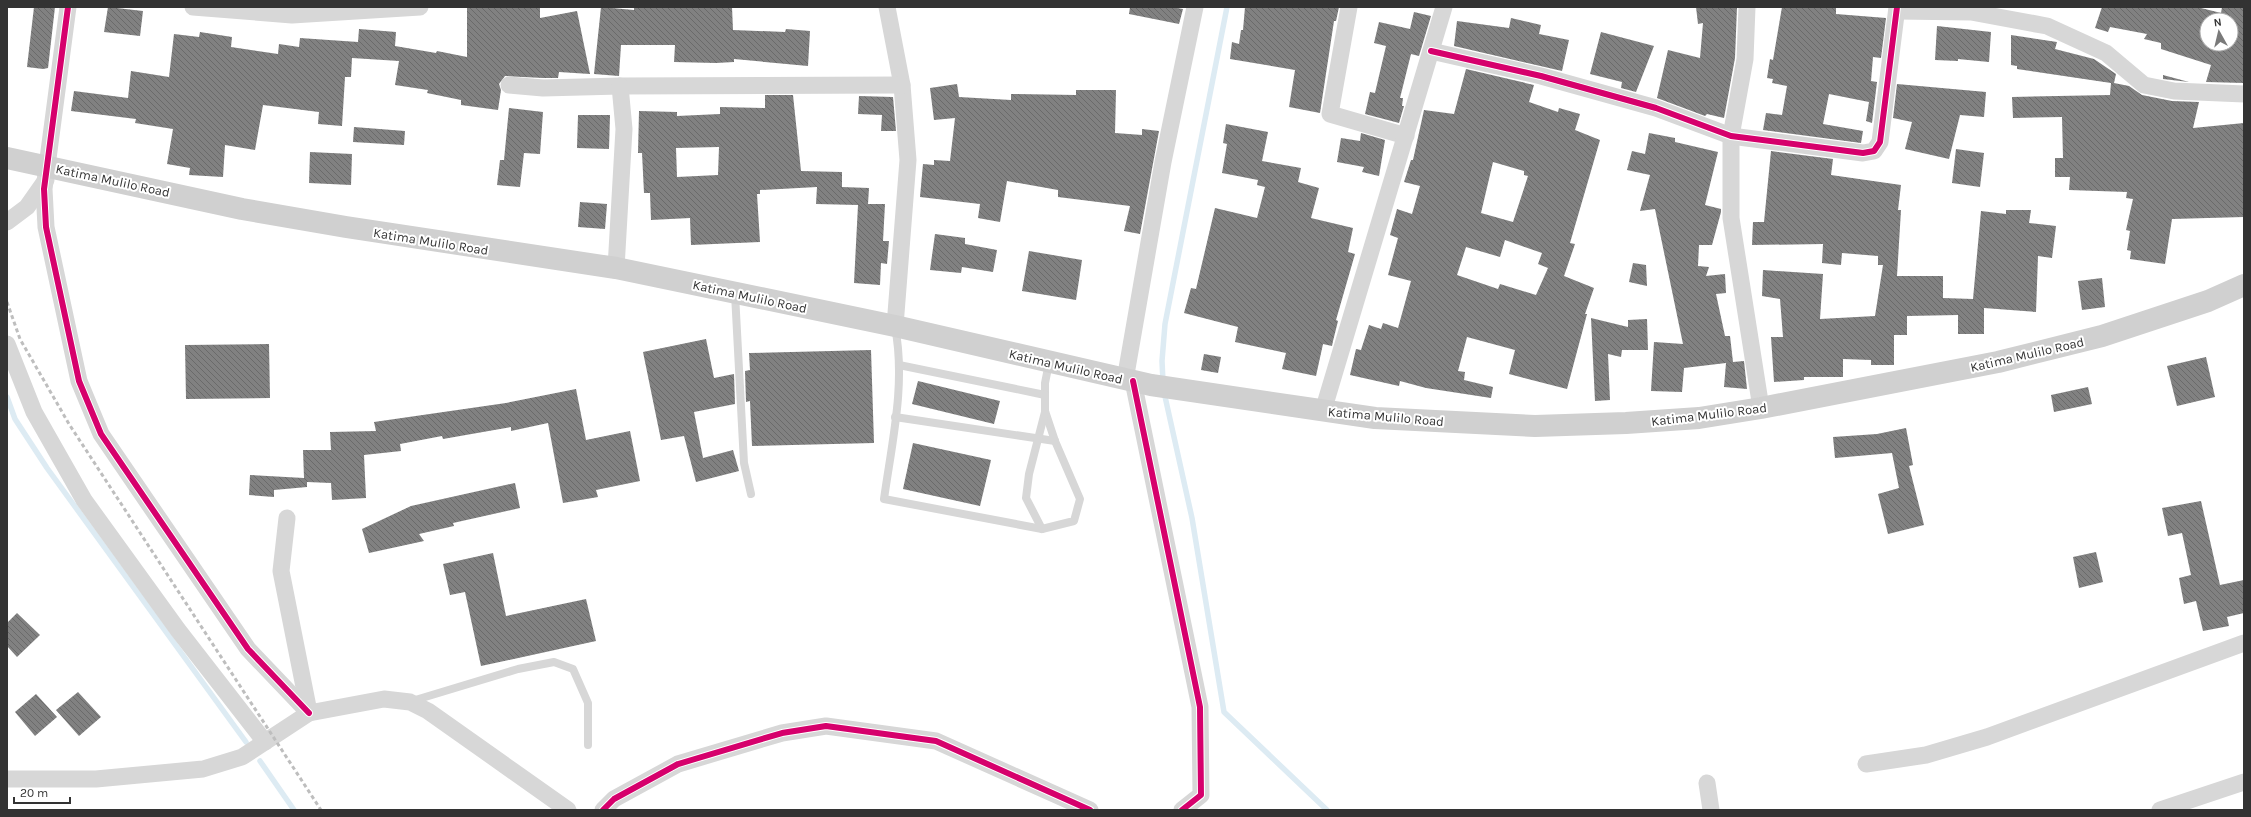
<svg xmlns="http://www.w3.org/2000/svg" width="2251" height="817" font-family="Karla,sans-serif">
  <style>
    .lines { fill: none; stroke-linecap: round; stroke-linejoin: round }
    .stream { stroke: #ddebf3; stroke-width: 5.5 }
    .building { fill: url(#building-back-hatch); fill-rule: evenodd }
    .service { stroke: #d7d7d7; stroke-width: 8 }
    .minor { stroke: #d7d7d7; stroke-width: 17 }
    .secondary { stroke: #d0d0d0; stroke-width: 22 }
    .rail { stroke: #bebebe; stroke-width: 3; stroke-dasharray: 4 3; stroke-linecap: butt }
    .cycleway-casing { stroke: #fff; stroke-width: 8 }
    .cycleway { stroke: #d6006c; stroke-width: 6 }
    .labels { text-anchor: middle; stroke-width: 4; stroke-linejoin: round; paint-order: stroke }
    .street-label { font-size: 13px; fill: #333; stroke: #fff }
  </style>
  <defs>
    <pattern id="building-back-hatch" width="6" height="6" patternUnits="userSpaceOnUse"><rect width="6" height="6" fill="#818181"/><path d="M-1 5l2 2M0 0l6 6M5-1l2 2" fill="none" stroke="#6a6a6a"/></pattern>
  </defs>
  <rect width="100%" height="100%" fill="#fff"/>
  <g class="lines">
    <g class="stream">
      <path d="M1163 382 1162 361 1165 324 1227 7"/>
      <path d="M1164 392 1192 518 1224 712 1327 810"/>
      <path d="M7 397 15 419 47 468 246 742"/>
      <path d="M260 761 294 810"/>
    </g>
  </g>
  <g class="building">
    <path d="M34 7H55L48 68 43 69 27 67Z"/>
    <path d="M108 7 143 11 140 36 104 32Z"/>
    <path d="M467 7H540V18L577 11 590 74 559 72 558 78H543L505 76 499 84 501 90 498 110 461 105V100L427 93 428 90 395 85 399 61 352 58 351 77H345L342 126 318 124 319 112 263 105 255 150 225 145 223 177 189 175 190 168 167 164 173 129 135 123 136 119 71 111 74 91 128 98 131 71 169 77 174 34 199 37 200 32 232 37 231 47 278 54 279 44 299 47 300 38 358 42 359 29 396 32 395 46 436 53 437 51 467 57Z"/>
    <path d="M601 7 634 10V7H732L733 30 785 32 786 29 810 31 808 66 734 59V62L716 63 674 62 675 45H621L619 76 594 74Z"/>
    <path d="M1130 7H1171L1183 9 1179 24 1129 14Z"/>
    <path d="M1245 7H1339L1336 21H1334L1320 113 1289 107 1295 70 1230 59 1232 42 1239 44 1241 30H1243Z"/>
    <path d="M1696 7H1737L1735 58 1724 118 1707 114 1705 116 1657 98 1668 50 1700 58 1703 23 1698 24Z"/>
    <path d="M1782 7H1836V14L1886 18 1881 58 1873 57 1871 81 1877 82 1872 123 1866 121 1869 102 1829 94 1823 124 1863 131 1861 143 1763 130 1766 113 1782 115 1787 86 1772 83 1773 79 1767 78 1770 59 1773 60Z"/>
    <path d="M2102 7H2197L2221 13 2222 7H2244V83L2206 82 2211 65 2161 49V43L2144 39 2147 34 2110 27 2108 32 2095 28ZM2207 20H2231V44H2207Z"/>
    <path d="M1414 12 1431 16 1419 56 1411 54 1400 98H1403L1402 106H1404L1399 123 1365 114 1370 92 1375 93 1386 46 1374 43 1379 22 1410 29Z"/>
    <path d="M1511 18 1541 25 1539 34 1569 40 1562 71 1454 46 1457 21 1509 28Z"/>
    <path d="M1937 26 1991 32 1989 62 1958 59V61L1935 60Z"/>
    <path d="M1601 32 1654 46 1636 92 1621 88 1622 82 1590 74Z"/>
    <path d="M2011 35 2057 42 2055 49 2094 59 2116 74 2114 83 2129 86 2142 95 2172 101 2199 102 2193 128 2244 123V217L2172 219 2165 264 2130 259 2131 251 2127 250 2130 231 2126 230 2133 199 2126 198 2127 192 2069 190 2070 177H2055V158H2063L2062 117 2013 118 2012 97 2110 95 2111 83 2017 69V66L2011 65Z"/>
    <path d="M1466 69 1534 85 1529 102 1558 112 1559 108 1580 114 1575 130 1600 140 1570 243 1575 244 1564 276 1594 288 1585 314H1587L1567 389 1509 374 1515 350 1467 337 1458 371 1465 372 1464 380 1493 387 1491 398 1426 388 1400 381 1399 386 1350 375 1356 349 1361 350 1369 325 1381 329 1383 323 1398 328 1411 281 1388 275 1398 238 1390 235 1397 209 1412 214 1420 186 1404 182 1411 160H1413L1424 110 1454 114ZM1493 162 1524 171V175L1528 176 1513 222 1481 213ZM1505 240 1542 253 1538 264 1548 268 1536 295 1500 284 1498 289 1457 275 1466 247 1500 257Z"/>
    <path d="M2163 75 2189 82 2163 79Z"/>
    <path d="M957 84 959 97 1011 100V94L1076 95V90H1116L1115 133 1142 135V129L1159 131 1140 234 1124 231 1130 206 1058 197V190L1007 181 1000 222 978 218 980 204 920 197 923 164 934 165V160L950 161 955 118 934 120 930 88Z"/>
    <path d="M1897 84 1986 92 1984 117 1960 115 1949 159 1905 149 1912 122 1893 118Z"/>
    <path d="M765 95H793L801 171 842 172V187L869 188 868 204H885L883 241H889L887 264 881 263 880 285 854 283 858 205 816 204 817 187 760 190V194H757L760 242 691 245 690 218 651 220 650 193H644L642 153H638L639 111 677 112V116L720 114V107L765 108ZM719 147 718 175 677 177 676 148Z"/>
    <path d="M859 96 893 97 896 131H881L882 115 858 114Z"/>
    <path d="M509 108 543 112 540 154 524 153 520 187 497 185 500 160H504Z"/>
    <path d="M578 115H610L609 149 577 148Z"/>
    <path d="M1226 124 1268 132 1262 161 1301 168 1298 182 1319 188 1311 218 1353 228 1348 252 1355 254 1336 320 1338 321 1333 341 1332 346 1323 344 1316 376 1282 369 1286 353 1235 342 1238 327 1184 313 1191 288 1196 289 1215 208 1257 218 1265 187 1257 185 1258 180 1222 173 1227 144 1223 143Z"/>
    <path d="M354 127 405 131 404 145 353 142Z"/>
    <path d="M1361 133 1385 140 1379 176 1362 172 1364 167 1337 162 1341 138 1360 141Z"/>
    <path d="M1649 133 1675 138V142L1718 152 1705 205 1721 209V212L1712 245H1699L1698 266 1709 267 1706 276 1725 274 1726 293 1716 294 1725 336H1730L1733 362 1744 361 1747 389 1724 387 1726 363 1684 368 1682 392 1651 391 1654 342 1683 344 1655 209 1640 211 1650 175 1627 170 1632 151 1645 154Z"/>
    <path d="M1956 149 1984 153 1980 187 1952 183Z"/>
    <path d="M1771 151 1833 159 1831 175 1901 185 1898 210H1901L1897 276H1943V298L1973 299 1981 211 2006 214V210H2031L2029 223 2056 226 2052 258 2038 256 2036 312 1984 308V334H1958V315L1907 316V335H1894V365H1871V360L1843 359V377H1804V380L1774 382 1771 337H1783L1780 299 1762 296 1763 270 1823 274 1820 319 1875 316 1883 265H1878V256L1842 253 1841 265 1822 263 1823 244 1752 245 1753 222H1764Z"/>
    <path d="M310 152 352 154 351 185 309 183Z"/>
    <path d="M580 202 607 204 605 229 578 227Z"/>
    <path d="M935 234 965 238V244L997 250 993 272 962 267 961 273 930 270Z"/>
    <path d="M1029 251 1082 260 1076 300 1022 291Z"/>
    <path d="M1633 263 1646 265 1647 286 1629 282Z"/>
    <path d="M2102 278 2105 307 2082 310 2078 281Z"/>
    <path d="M1591 318 1628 327V320L1647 319 1648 350H1622L1621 357 1608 354 1610 400 1595 401Z"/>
    <path d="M706 339 714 378 734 374 735 404 694 412 703 458 733 450 739 471 696 482 684 436 661 440 643 352Z"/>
    <path d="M269 344 270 398 186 399 185 345Z"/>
    <path d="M871 350 874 443 752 446 750 401 746 402 745 371 750 370 749 353Z"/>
    <path d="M1204 354 1221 357 1218 373 1201 370Z"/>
    <path d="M2206 357 2215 397 2177 406 2167 366Z"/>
    <path d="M918 381 1000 401 994 424 912 404Z"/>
    <path d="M2088 387 2092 404 2054 412 2051 395Z"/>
    <path d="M576 389 586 440 630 431 640 481 596 490 598 497 563 503 548 423 511 431V427L443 439 442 436 400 444 401 451 364 455 366 498 332 500 331 483 307 482V487L274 490V497L249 495 250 475 304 478 303 450H331L330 432 376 431 374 422 506 403Z"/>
    <path d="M1906 428 1913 465 1909 466 1924 525 1888 534 1878 494 1899 488 1892 453 1835 458 1833 437 1877 434Z"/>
    <path d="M913 443 991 460 980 506 903 489Z"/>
    <path d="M515 483 520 508 453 523 454 526 419 534 424 541 369 553 362 529 411 506Z"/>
    <path d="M2201 501 2220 585 2244 580V613L2227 617 2229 626 2203 631 2196 601 2184 604 2179 578 2191 575 2182 533 2168 536 2162 508Z"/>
    <path d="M2096 552 2103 582 2079 588 2073 557Z"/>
    <path d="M493 553 506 616 586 599 596 641 481 666 465 592 450 595 443 564Z"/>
    <path d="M17 613 40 635 17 657 7 646V623Z"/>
    <path d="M78 692 101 717 79 736 56 710Z"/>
    <path d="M36 694 57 717 35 736 15 712Z"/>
  </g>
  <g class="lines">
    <g class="service">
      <path d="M735 294 744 463 751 494"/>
      <path d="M895 327C906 383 892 442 884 499L1042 529 1074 521 1080 499 1055 441 1045 411V383L1049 363"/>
      <path d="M899 365 1045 395"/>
      <path d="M895 417 1055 441"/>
      <path d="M1042 529 1026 498 1029 474 1045 412"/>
      <path d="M412 701 518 669 554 662 573 669 588 703V745"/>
    </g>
    <g class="minor">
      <path d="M68 7 44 189 46 227 79 381 101 434 248 649 309 713"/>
      <path d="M193 7 292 15 420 7"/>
      <path d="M887 7 902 85 908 160 895 326"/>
      <path d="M1349 7 1330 114 1406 136"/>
      <path d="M1747 7 1745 59 1731 136V218L1761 408"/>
      <path d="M1897 11 1971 12 2047 26 2106 53 2144 85 2174 91 2244 94"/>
      <path d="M1431 51 1541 76 1656 108 1731 136 1863 153 1874 151 1880 142 1897 7"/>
      <path d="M509 85 543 88 620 86 902 85"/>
      <path d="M7 222 27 207 46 180"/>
      <path d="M616 268 624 129 620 86"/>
      <path d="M7 344 34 412 84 500 178 630 265 742"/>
      <path d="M1125 380 1163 162 1195 7"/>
      <path d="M1133 381 1200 707 1201 795 1182 810"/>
      <path d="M1323 411 1444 7"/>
      <path d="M287 518 281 571 309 712"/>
      <path d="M1866 764 1926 755 1987 737 2244 643"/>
      <path d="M7 779H96L203 769 242 757 309 713 384 699 410 702 428 711 568 810"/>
      <path d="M1707 783 1711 810"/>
      <path d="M603 810 614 799 678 764 782 733 826 726 936 741 1090 810"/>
      <path d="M2160 810 2244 782"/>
    </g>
    <path class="secondary" d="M7 158 242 209 346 227 616 268 895 326 1151 385 1375 418 1535 426 1626 423 1699 418 1761 408 1998 362 2102 336 2208 301 2244 285"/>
    <path class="rail" d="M7 302 20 339 69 424 321 810"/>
    <g class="cycleway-casing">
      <g id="cycleway">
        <path d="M68 7 44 189 46 227 79 381 101 434 248 649 309 713"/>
        <path d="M1431 51 1541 76 1656 108 1731 136 1863 153 1874 151 1880 142 1897 7"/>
        <path d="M1133 381 1200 707 1201 795 1182 810"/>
        <path d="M603 810 614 799 678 764 782 733 826 726 936 741 1090 810"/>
      </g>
    </g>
    <use href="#cycleway" class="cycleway"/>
  </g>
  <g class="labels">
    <g class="street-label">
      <text transform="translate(113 180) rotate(12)" y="5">Katima Mulilo Road</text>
      <text transform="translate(431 241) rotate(9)" y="5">Katima Mulilo Road</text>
      <text transform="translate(750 296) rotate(12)" y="5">Katima Mulilo Road</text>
      <text transform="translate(2027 354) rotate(-13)" y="5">Katima Mulilo Road</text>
      <text transform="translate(1066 366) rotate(13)" y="5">Katima Mulilo Road</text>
      <text transform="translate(1709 414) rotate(-7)" y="5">Katima Mulilo Road</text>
      <text transform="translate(1386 416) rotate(5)" y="5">Katima Mulilo Road</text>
    </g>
  </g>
  <rect width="2251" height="817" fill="none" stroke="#333333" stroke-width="16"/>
  <g transform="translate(2219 32) rotate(352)"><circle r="19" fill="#ffffff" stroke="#adadad"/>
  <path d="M0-3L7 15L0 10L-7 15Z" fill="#7a7a7a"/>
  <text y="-6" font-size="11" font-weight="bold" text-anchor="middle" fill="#333333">N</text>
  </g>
  <path d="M14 797v6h56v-6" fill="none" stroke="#333333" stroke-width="2"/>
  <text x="20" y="797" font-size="12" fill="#333333" stroke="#ffffff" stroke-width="3" paint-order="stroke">20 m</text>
</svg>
